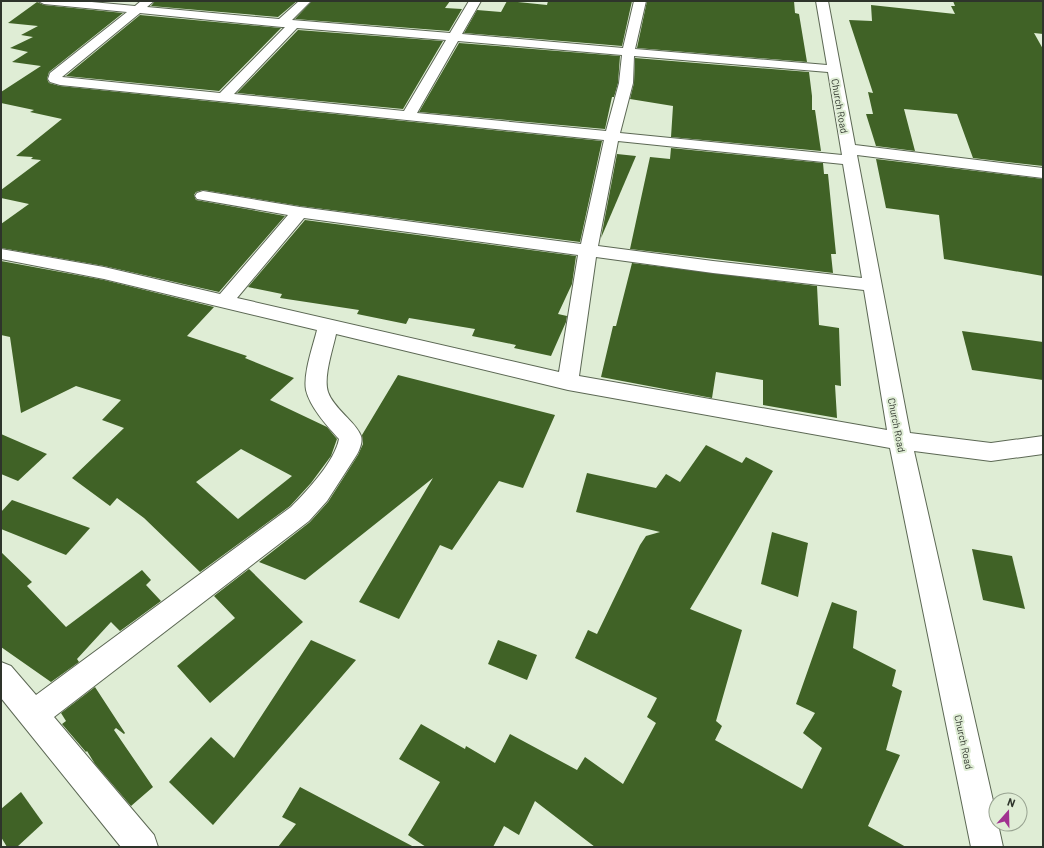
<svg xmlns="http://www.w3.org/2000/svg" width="1044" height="848" font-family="Barlow,sans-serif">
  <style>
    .building { fill: #406226; fill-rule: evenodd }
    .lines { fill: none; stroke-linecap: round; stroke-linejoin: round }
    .minor-casing { stroke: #5c6854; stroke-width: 2 }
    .minor { fill: #fff; fill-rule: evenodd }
    .labels { text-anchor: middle; stroke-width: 4; stroke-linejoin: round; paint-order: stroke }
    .street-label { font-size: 10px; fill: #2e342b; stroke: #dfedd5 }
  </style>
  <rect width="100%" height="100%" fill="#dfedd5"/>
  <g class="building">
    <path d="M155 1H297L278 17 151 6Z"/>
    <path d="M312 1H450L445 8 462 9 449 31 295 19Z"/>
    <path d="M507 1 547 5 548 1H632L622 46 464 33 477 10 501 12Z"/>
    <path d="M647 1H794L795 13 799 14 807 62 637 48Z"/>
    <path d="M953 1H1043V34L1034 33 1043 49V166L973 158 957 114 904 109 915 151 876 146 866 114H873L868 92 873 93 849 20 872 21 871 5 955 14 951 6H955Z"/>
    <path d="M37 2 44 5 123 13 49 72 47 79 49 83 60 86 602 141 580 242 300 206 203 190 196 192 194 195 196 200 285 216 219 292 104 266 1 248V224L29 204 1 198V190L41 160 31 159 33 157 16 156 62 119 30 112 34 110 1 103V92L41 66 12 62 28 52 10 48 33 37 21 35 38 26 8 23Z"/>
    <path d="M140 15 281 28 219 91 66 76Z"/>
    <path d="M298 30 443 41 403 109 237 93Z"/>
    <path d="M459 43 620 56 618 83 614 97H612L605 129 419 112Z"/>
    <path d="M635 58 809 72 812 96V110H815L821 151 671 137 673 106 630 99 634 83Z"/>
    <path d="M671 148 823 163 824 174H828L836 254H831L833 273 630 249 650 157 670 159Z"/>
    <path d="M617 154 636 156 601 238Z"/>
    <path d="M876 159 1043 179V276L944 259 939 215 886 208Z"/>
    <path d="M305 220 576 256 572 284 558 314 567 316 566 322 551 356 514 348 516 345 472 336 475 329 409 318 406 324 357 314 359 310 280 298 282 294 248 287Z"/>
    <path d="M1 261 104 280 214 307 187 336 247 356 245 358 294 378 270 400 327 427 337 439 331 456 311 483 290 506 200 572 144 518 117 498 110 506 72 478 124 428 102 420 121 400 76 386 21 413 10 337 1 335ZM241 449 292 476 238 519 196 482Z"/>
    <path d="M632 263 817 286 819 325 839 328 841 386 835 385 837 418 763 405V380L716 372 712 398 601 377 613 326H616Z"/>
    <path d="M962 331 1043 342V380L972 370Z"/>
    <path d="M398 375 555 415 523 488 499 481 452 550 440 545 399 619 359 602 433 478 305 580 259 562 310 522 328 502 358 455 363 444 362 435Z"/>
    <path d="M1 434 47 454 18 481 1 474Z"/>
    <path d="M706 445 742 463 746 457 773 471 690 609 742 630 716 721 722 726 715 740 802 789 822 748 803 733 815 713 796 704 832 602 857 611 853 648 896 670 892 686 902 691 886 750 900 755 868 826 906 847H595L535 801 519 835 504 826 493 847H426L408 835 440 782 399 759 421 724 465 749 466 746 495 763 510 734 577 770 585 757 623 784 656 723 647 717 657 698 575 658 588 630 597 634 640 545 646 536 660 532 576 512 587 473 656 488 666 474 680 482Z"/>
    <path d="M12 500 90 528 66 555 1 529V512Z"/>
    <path d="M772 532 808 543 798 597 761 584Z"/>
    <path d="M972 549 1012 556 1025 609 983 600Z"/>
    <path d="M1 552 32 582 27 586 66 627 142 570 151 580 146 585 161 601 120 631 111 622 77 659 79 662 51 682 1 647Z"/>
    <path d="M249 569 303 622 210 703 177 666 235 618 214 596Z"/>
    <path d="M311 640 356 660 213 825 169 782 211 737 234 758Z"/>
    <path d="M498 640 537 655 527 680 488 664Z"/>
    <path d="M95 687 125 733 124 734 116 728 114 730 153 787 131 806 95 764 87 751 86 752 62 724 66 721 61 713Z"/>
    <path d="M300 787 414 847H278L296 824 282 817Z"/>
    <path d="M21 792 43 823 17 847H7L1 837V809Z"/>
  </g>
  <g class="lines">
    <g class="minor-casing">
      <path id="minor" d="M38 1H81L135 6 141 1H154L147 7 279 19 299 1H311L292 20 450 33 469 1H481L462 34 623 48 634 1H646L635 49 827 65 816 1H828L855 145 1043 168V178L857 155 910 433 991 443 1043 436V454L991 461 914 451 996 814V824H998L1003 847H971L890 448 568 390 336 334C333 349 323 377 328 392 334 409 356 422 361 436 363 442 359 451 356 456L327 501 309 521 54 717 154 835 158 847H121L1 698V662L11 666 36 695 291 507C307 491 335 461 339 439 327 426 310 407 306 390 303 374 313 346 317 330L104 279 1 259V249L104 267 220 294 288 215 197 199 195 196 197 193 203 191 300 207 581 244 604 140 60 85 50 82 48 79 50 73 127 12 44 4ZM140 13 282 27H285L220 93 62 77ZM297 28 446 40 404 111 234 94ZM458 41 622 55 619 83 606 131 417 113ZM634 56 828 72 842 155 620 133 633 83ZM618 141 843 164 862 278 713 261 598 246ZM304 218 578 255 559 372 237 298ZM596 257 713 273 864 290 887 430 579 376Z"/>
    </g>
    <use href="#minor" class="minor"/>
  </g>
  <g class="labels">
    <g class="street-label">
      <text transform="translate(840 106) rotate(80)" y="4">Church Road</text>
      <text transform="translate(897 425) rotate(79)" y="4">Church Road</text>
      <text transform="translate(964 742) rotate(78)" y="4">Church Road</text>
    </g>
  </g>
  <rect width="1044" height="848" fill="none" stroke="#2e342b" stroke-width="4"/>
  <g transform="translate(1008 812) rotate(20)"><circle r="19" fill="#dfedd5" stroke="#98a391"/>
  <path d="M0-3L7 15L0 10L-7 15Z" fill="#a13290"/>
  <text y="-6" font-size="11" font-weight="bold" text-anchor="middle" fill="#2e342b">N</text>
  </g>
</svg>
